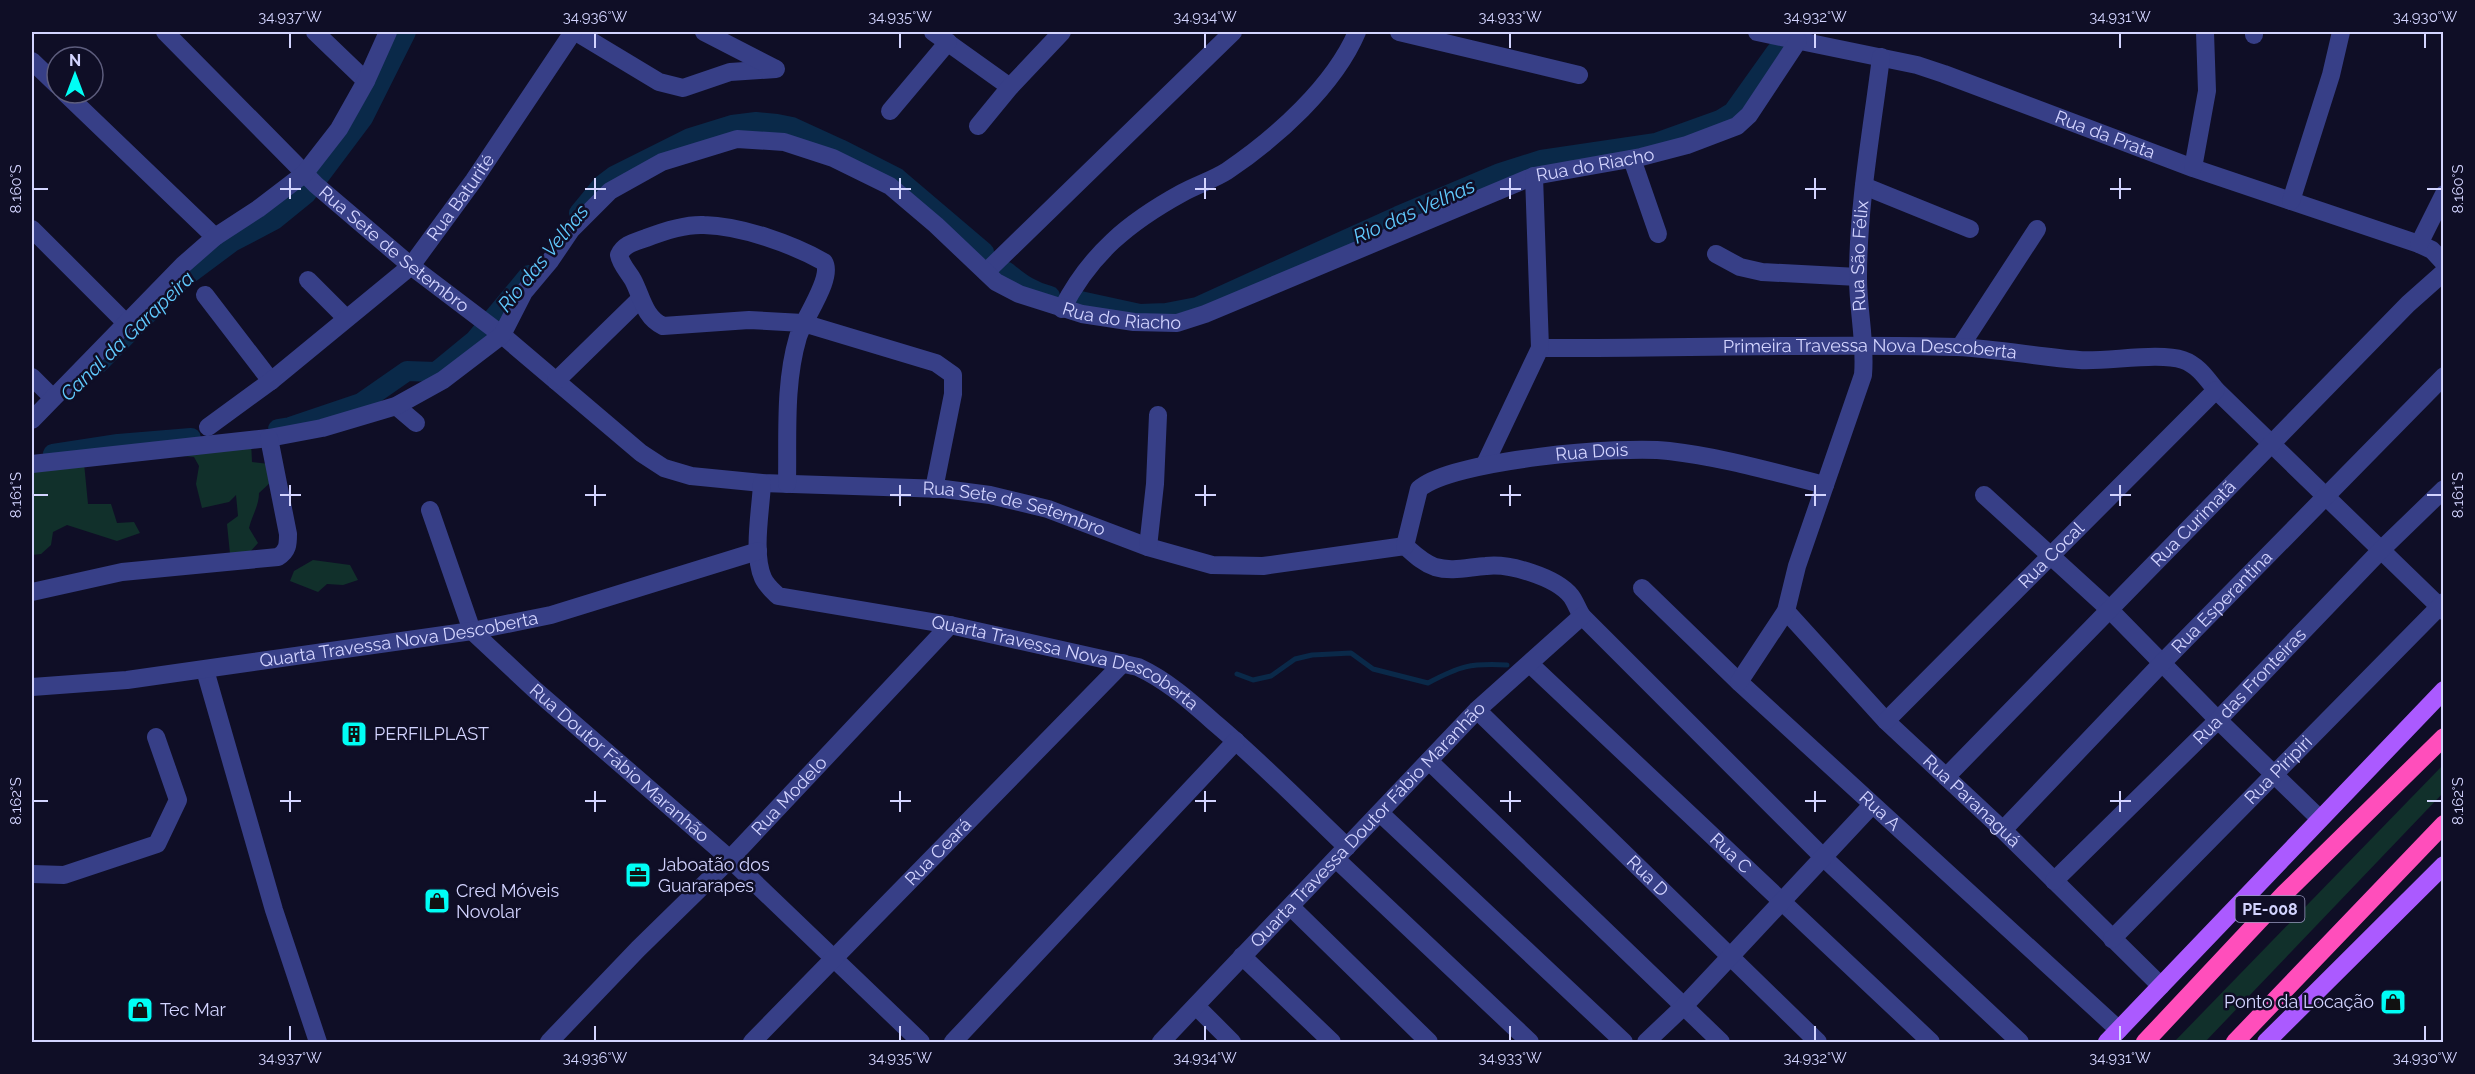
<svg xmlns="http://www.w3.org/2000/svg" width="2475" height="1074" font-family="Raleway,sans-serif">
  <style>
    .green { fill: #11302b }
    .lines { fill: none; stroke-linecap: round; stroke-linejoin: round }
    .stream { stroke: #0a2949; stroke-width: 5 }
    .canal { stroke: #0a2949; stroke-width: 20 }
    .minor { stroke: #373f87; stroke-width: 18 }
    .major { stroke: #ab5aff; stroke-width: 18 }
    .highway { stroke: #ff4ebb; stroke-width: 18 }
    .ticks { fill: none; stroke: #d3d4ff; stroke-width: 2 }
    .labels { text-anchor: middle; stroke-width: 5; stroke-linejoin: round; paint-order: stroke }
    .shield { fill: #0f0e26; stroke: #9899be; stroke-width: 1.5 }
    .shield-label { font-size: 16px; font-weight: bold; fill: #d3d4ff }
    .street-label { font-size: 18px; fill: #d3d4ff; stroke: #0f0e26 }
    .poi-label { font-size: 18px; fill: #d3d4ff; stroke: #0f0e26; text-anchor: start }
    .water-label { font-size: 20px; font-style: italic; fill: #61cbff; stroke: #0f0e26 }
    .neatline { fill: none; stroke: #d3d4ff; stroke-width: 2 }
    .ticks-label { font-size: 15px; text-anchor: middle; fill: #d3d4ff }
  </style>
  <rect width="100%" height="100%" fill="#0f0e26"/>
  <g class="green">
    <path d="M251 441 252 462 269 464 272 481 259 493C259 506 252 515 249 528L258 543 249 553 230 554 227 524 238 516 236 495 229 502 202 508 196 484 199 466 194 457 164 454Z"/>
    <path d="M84 463 88 504H111L117 523 134 522 140 533 117 541 67 525 53 532 51 545 41 554 32 555V468Z"/>
    <path d="M313 560 350 565 358 580 343 585 327 584 318 592 290 581 294 571Z"/>
    <path d="M2443 765V793L2205 1042H2174Z"/>
  </g>
  <g class="lines">
    <path class="stream" d="M1237 674 1253 680 1271 676 1295 659 1312 655 1351 653 1373 669 1428 683C1460 666 1470 663 1507 665"/>
    <g class="canal">
      <path d="M579 213 602 185 614 176 690 138 732 125 756 122 777 124 792 127 840 149 897 178 984 252"/>
      <path d="M1007 272C1021 284 1033 292 1050 296"/>
      <path d="M1071 299 1140 314 1166 313 1197 307 1398 216 1500 173 1541 160 1656 143 1720 120 1733 112 1775 53 1794 32"/>
      <path d="M98 364 181 280 232 242 274 220 306 194 363 118 406 32"/>
      <path d="M278 429 290 427 361 403 407 371 436 372 475 340 529 275"/>
      <path d="M53 454 118 444 191 438"/>
    </g>
    <g class="minor">
      <path id="s1" d="M165 32 316 185 411 266 502 335 641 453 664 468 691 476 762 483 944 489 990 495 1048 509 1148 547 1212 565 1263 566 1405 546C1414 554 1423 563 1435 567 1452 572 1469 567 1486 566 1509 563 1556 577 1571 596 1575 601 1578 610 1582 616L1824 858 2020 1042"/>
      <path d="M315 32 366 81"/>
      <path d="M576 32 659 82 683 88 730 72 776 69"/>
      <path d="M704 32 774 68"/>
      <path d="M933 32 1010 87"/>
      <path d="M1399 32 1579 75"/>
      <path id="s2" d="M1757 32 1917 65 1944 74 2193 168 2419 244 2432 250 2444 263"/>
      <path d="M2254 32V35"/>
      <path d="M32 61 57 85"/>
      <path d="M65 93 215 237"/>
      <path d="M890 111 948 42"/>
      <path d="M978 126 1010 87 1062 32"/>
      <path d="M1632 159 1658 234"/>
      <path d="M2193 168 2207 91 2205 32"/>
      <path d="M1864 186 1970 229"/>
      <path d="M2291 201 2331 75 2341 32"/>
      <path d="M32 229 125 322"/>
      <path d="M2419 244 2444 194"/>
      <path d="M1716 254 1740 267 1762 272 1858 277"/>
      <path d="M986 272 1233 32"/>
      <path d="M308 280 346 318"/>
      <path d="M205 295 271 381"/>
      <path d="M1062 309C1090 254 1129 222 1182 193 1196 185 1213 180 1227 171 1276 138 1334 86 1357 32"/>
      <path d="M1960 347 2037 229"/>
      <path id="s3" d="M1540 348C1679 349 1818 343 1957 347 1998 349 2039 357 2079 360 2107 362 2159 352 2183 360 2198 365 2207 379 2216 390L2444 611"/>
      <path d="M32 377 53 398"/>
      <path d="M556 381 640 299"/>
      <path d="M396 406 416 423"/>
      <path d="M32 420 183 265 215 237 258 209 304 174 339 129 366 81 388 32"/>
      <path id="s4" d="M208 427 271 381 411 266 474 180 573 32"/>
      <path id="s5" d="M32 464 269 438 322 428 396 406 443 380 502 335 524 292 550 261 571 230 610 191 662 162 737 139 784 142 833 158 890 186 936 225 996 282 1019 294 1082 314 1134 322 1177 323 1205 314 1534 176 1641 157 1687 145 1737 126 1749 115 1798 41"/>
      <path d="M1485 464 1540 348 1534 176"/>
      <path id="s6" d="M762 483C761 509 752 553 763 578 766 585 772 590 778 596L950 625 1138 667C1168 681 1191 702 1216 724 1262 763 1304 806 1347 847"/>
      <path d="M787 484C788 436 784 384 798 337 803 319 834 278 824 262 792 244 742 226 704 225 685 224 664 231 646 238 635 242 624 244 619 255 621 265 628 271 633 280 642 297 644 317 663 326L749 320 803 323 936 363 953 375V394L934 489"/>
      <path d="M1984 495 2109 609 2218 720 2320 819"/>
      <path id="s7" d="M430 510 472 631 534 689 730 859 921 1042"/>
      <path id="s8" d="M1405 546 1419 489C1451 460 1623 445 1669 451 1722 457 1773 472 1825 485"/>
      <path d="M1148 547 1155 484 1158 415"/>
      <path id="s9" d="M1642 588 1739 682 2119 1030"/>
      <path d="M32 592 122 572 278 557C288 551 288 544 288 534L269 438"/>
      <path id="s10" d="M1786 611 1886 721 2003 830 2161 986"/>
      <path id="s11" d="M1530 664 1931 1042"/>
      <path d="M205 670 274 910 318 1042"/>
      <path id="s12" d="M1739 682 1786 611 1797 566 1863 375C1866 343 1858 310 1858 278 1858 204 1872 130 1881 57"/>
      <path id="s13" d="M32 687 127 680 472 631 551 615 758 551"/>
      <path id="s14" d="M1477 710 1818 1042"/>
      <path id="s15" d="M1886 721 2216 390"/>
      <path d="M1429 761 1721 1042"/>
      <path id="s16" d="M1946 777 2408 304 2444 272"/>
      <path d="M1380 813 1624 1042"/>
      <path id="s17" d="M2003 830 2162 663 2444 376"/>
      <path d="M1336 859 1530 1042"/>
      <path d="M32 874 64 875 157 844 178 800 156 737"/>
      <path id="s18" d="M2054 881 2218 720 2381 550 2444 489"/>
      <path d="M1291 907 1429 1042"/>
      <path id="s19" d="M2112 939 2444 602"/>
      <path d="M1242 956 1332 1042"/>
      <path d="M1196 1006 1232 1042"/>
      <path id="s20" d="M549 1042 638 949 730 859 950 625"/>
      <path id="s21" d="M752 1042 1123 663"/>
      <path d="M953 1042 1236 741"/>
      <path id="s22" d="M1161 1042 1477 710 1582 616"/>
      <path d="M1646 1042 1684 1006 1872 805"/>
    </g>
    <g class="major">
      <path d="M2107 1042 2444 690"/>
      <path d="M2266 1042 2444 865"/>
    </g>
    <g class="highway">
      <path d="M2145 1042 2284 894 2444 737"/>
      <path d="M2235 1042 2444 824"/>
    </g>
  </g>
  <path class="ticks" d="M290 33V48M595 33V48M900 33V48M1205 33V48M1510 33V48M1815 33V48M2120 33V48M2425 33V48M290 178V199M595 178V199M900 178V199M1205 178V199M1510 178V199M1815 178V199M2120 178V199M33 189H48M280 189H301M585 189H606M890 189H911M1195 189H1216M1500 189H1521M1805 189H1826M2110 189H2131M2427 189H2442M290 485V506M595 485V506M900 485V506M1205 485V506M1510 485V506M1815 485V506M2120 485V506M33 495H48M280 495H301M585 495H606M890 495H911M1195 495H1216M1500 495H1521M1805 495H1826M2110 495H2131M2427 495H2442M290 791V812M595 791V812M900 791V812M1205 791V812M1510 791V812M1815 791V812M2120 791V812M33 801H48M280 801H301M585 801H606M890 801H911M1195 801H1216M1500 801H1521M1805 801H1826M2110 801H2131M2427 801H2442M290 1026V1041M595 1026V1041M900 1026V1041M1205 1026V1041M1510 1026V1041M1815 1026V1041M2120 1026V1041M2425 1026V1041"/>
  <defs>
    <g id="building-square" transform="scale(1.35)"><rect x="-9" y="-9" width="18" height="18" rx="4" fill="#00fef5" stroke="#0f0e26"/><path d="M-4-6H4V6H1V3H-1V6H-4ZM-2.5-4.3h1.7v1.8h-1.7ZM.8-4.3h1.7v1.8H.8ZM-2.5-1h1.7V.8h-1.7ZM.8-1h1.7V.8H.8Z" fill="#111"/></g>
    <g id="office-square" transform="scale(1.35)"><rect x="-9" y="-9" width="18" height="18" rx="4" fill="#00fef5" stroke="#0f0e26"/><path d="M-6-3h4V-5.5h4V-3h4V5H-6ZM-1-4.5V-3h2v-1.5ZM-6 0V1H6V0Z" fill="#111"/></g>
    <g id="shop-square" transform="scale(1.35)"><rect x="-9" y="-9" width="18" height="18" rx="4" fill="#00fef5" stroke="#0f0e26"/><path d="M-5-2.5h2.3a2.7 3.5 0 0 1 5.4 0H5L5.5 6h-11ZM-1.5-2.5h3a1.5 2.3 0 0 0-3 0Z" fill="#111"/></g>
  </defs>
  <g fill-rule="evenodd">
    <use href="#building-square" x="354" y="734"/>
    <use href="#office-square" x="638" y="875"/>
    <use href="#shop-square" x="437" y="901"/>
    <use href="#shop-square" x="2393" y="1002"/>
    <use href="#shop-square" x="140" y="1010"/>
  </g>
  <g class="labels">
    <rect class="shield" x="2235.5" y="896" width="69" height="26" rx="4.5"/>
    <g class="shield-label">
      <text x="2270" y="915">PE-008</text>
    </g>
    <g class="street-label">
      <text dy="6" stroke="none"><textPath href="#s2" startOffset="364">Rua da Prata</textPath></text>
      <text dy="6" stroke="none"><textPath href="#s5" startOffset="1758">Rua do Riacho</textPath></text>
      <text dy="6" stroke="none"><textPath href="#s4" startOffset="344">Rua Baturité</textPath></text>
      <text dy="6" stroke="none"><textPath href="#s1" startOffset="316">Rua Sete de Setembro</textPath></text>
      <text dy="6" stroke="none"><textPath href="#s12" startOffset="453">Rua São Félix</textPath></text>
      <text dy="6" stroke="none"><textPath href="#s5" startOffset="1254">Rua do Riacho</textPath></text>
      <text dy="6" stroke="none"><textPath href="#s3" startOffset="330">Primeira Travessa Nova Descoberta</textPath></text>
      <text dy="6" stroke="none"><textPath href="#s8" startOffset="237">Rua Dois</textPath></text>
      <text dy="6" stroke="none"><textPath href="#s1" startOffset="1018">Rua Sete de Setembro</textPath></text>
      <text dy="6" stroke="none"><textPath href="#s16" startOffset="354">Rua Curimatã</textPath></text>
      <text dy="6" stroke="none"><textPath href="#s15" startOffset="234">Rua Cocal</textPath></text>
      <text dy="6" stroke="none"><textPath href="#s17" startOffset="316">Rua Esperantina</textPath></text>
      <text dy="6" stroke="none"><textPath href="#s13" startOffset="370">Quarta Travessa Nova Descoberta</textPath></text>
      <text dy="6" stroke="none"><textPath href="#s6" startOffset="416">Quarta Travessa Nova Descoberta</textPath></text>
      <text dy="6" stroke="none"><textPath href="#s18" startOffset="276">Rua das Fronteiras</textPath></text>
      <text dy="6" stroke="none"><textPath href="#s7" startOffset="326">Rua Doutor Fábio Maranhão</textPath></text>
      <text dy="6" stroke="none"><textPath href="#s19" startOffset="237">Rua Piripiri</textPath></text>
      <text dy="6" stroke="none"><textPath href="#s20" startOffset="344">Rua Modelo</textPath></text>
      <text dy="6" stroke="none"><textPath href="#s10" startOffset="266">Rua Paranaguá</textPath></text>
      <text dy="6" stroke="none"><textPath href="#s9" startOffset="326">Rua A</textPath></text>
      <text dy="6" stroke="none"><textPath href="#s22" startOffset="300">Quarta Travessa Doutor Fábio Maranhão</textPath></text>
      <text dy="6" stroke="none"><textPath href="#s21" startOffset="266">Rua Ceará</textPath></text>
      <text dy="6" stroke="none"><textPath href="#s11" startOffset="276">Rua C</textPath></text>
      <text dy="6" stroke="none"><textPath href="#s14" startOffset="238">Rua D</textPath></text>
    </g>
    <g class="poi-label">
      <text x="374" y="740">PERFILPLAST</text>
      <text x="658" y="871">Jaboatão dos<tspan x="658" dy="21">Guararapes</tspan></text>
      <text x="456" y="897">Cred Móveis<tspan x="456" dy="21">Novolar</tspan></text>
      <text x="2374" y="1008" text-anchor="end">Ponto da Locação</text>
      <text x="160" y="1016">Tec Mar</text>
    </g>
    <g class="water-label">
      <text transform="translate(1414 211) rotate(-24)" y="7">Rio das Velhas</text>
      <text transform="translate(543 258) rotate(-51)" y="7">Rio das Velhas</text>
      <text transform="translate(127 336) rotate(-44)" y="7">Canal da Garapeira</text>
    </g>
  </g>
  <rect width="2475" height="1074" fill="none" stroke="#0f0e26" stroke-width="66"/>
  <g transform="translate(75 75)"><circle r="28" fill="#0f0e26" stroke="#5d5d7d" stroke-width="1.5"/>
  <path d="M0-4.5L10 22L0 15L-10 22Z" fill="#00fef5"/>
  <text y="-9" font-size="16" font-weight="bold" text-anchor="middle" fill="#d3d4ff">N</text>
  </g>
  <rect x="33" y="33" width="2409" height="1008" class="neatline"/>
  <g class="ticks-label">
    <text x="290" y="22">34.937°W</text>
    <text x="595" y="22">34.936°W</text>
    <text x="900" y="22">34.935°W</text>
    <text x="1205" y="22">34.934°W</text>
    <text x="1510" y="22">34.933°W</text>
    <text x="1815" y="22">34.932°W</text>
    <text x="2120" y="22">34.931°W</text>
    <text x="2425" y="22">34.930°W</text>
    <text transform="translate(16 189) rotate(-90)" y="5">8.160°S</text>
    <text transform="translate(2458 189) rotate(-90)" y="5">8.160°S</text>
    <text transform="translate(16 495) rotate(-90)" y="5">8.161°S</text>
    <text transform="translate(2458 495) rotate(-90)" y="5">8.161°S</text>
    <text transform="translate(16 801) rotate(-90)" y="5">8.162°S</text>
    <text transform="translate(2458 801) rotate(-90)" y="5">8.162°S</text>
    <text x="290" y="1063">34.937°W</text>
    <text x="595" y="1063">34.936°W</text>
    <text x="900" y="1063">34.935°W</text>
    <text x="1205" y="1063">34.934°W</text>
    <text x="1510" y="1063">34.933°W</text>
    <text x="1815" y="1063">34.932°W</text>
    <text x="2120" y="1063">34.931°W</text>
    <text x="2425" y="1063">34.930°W</text>
  </g>
</svg>
